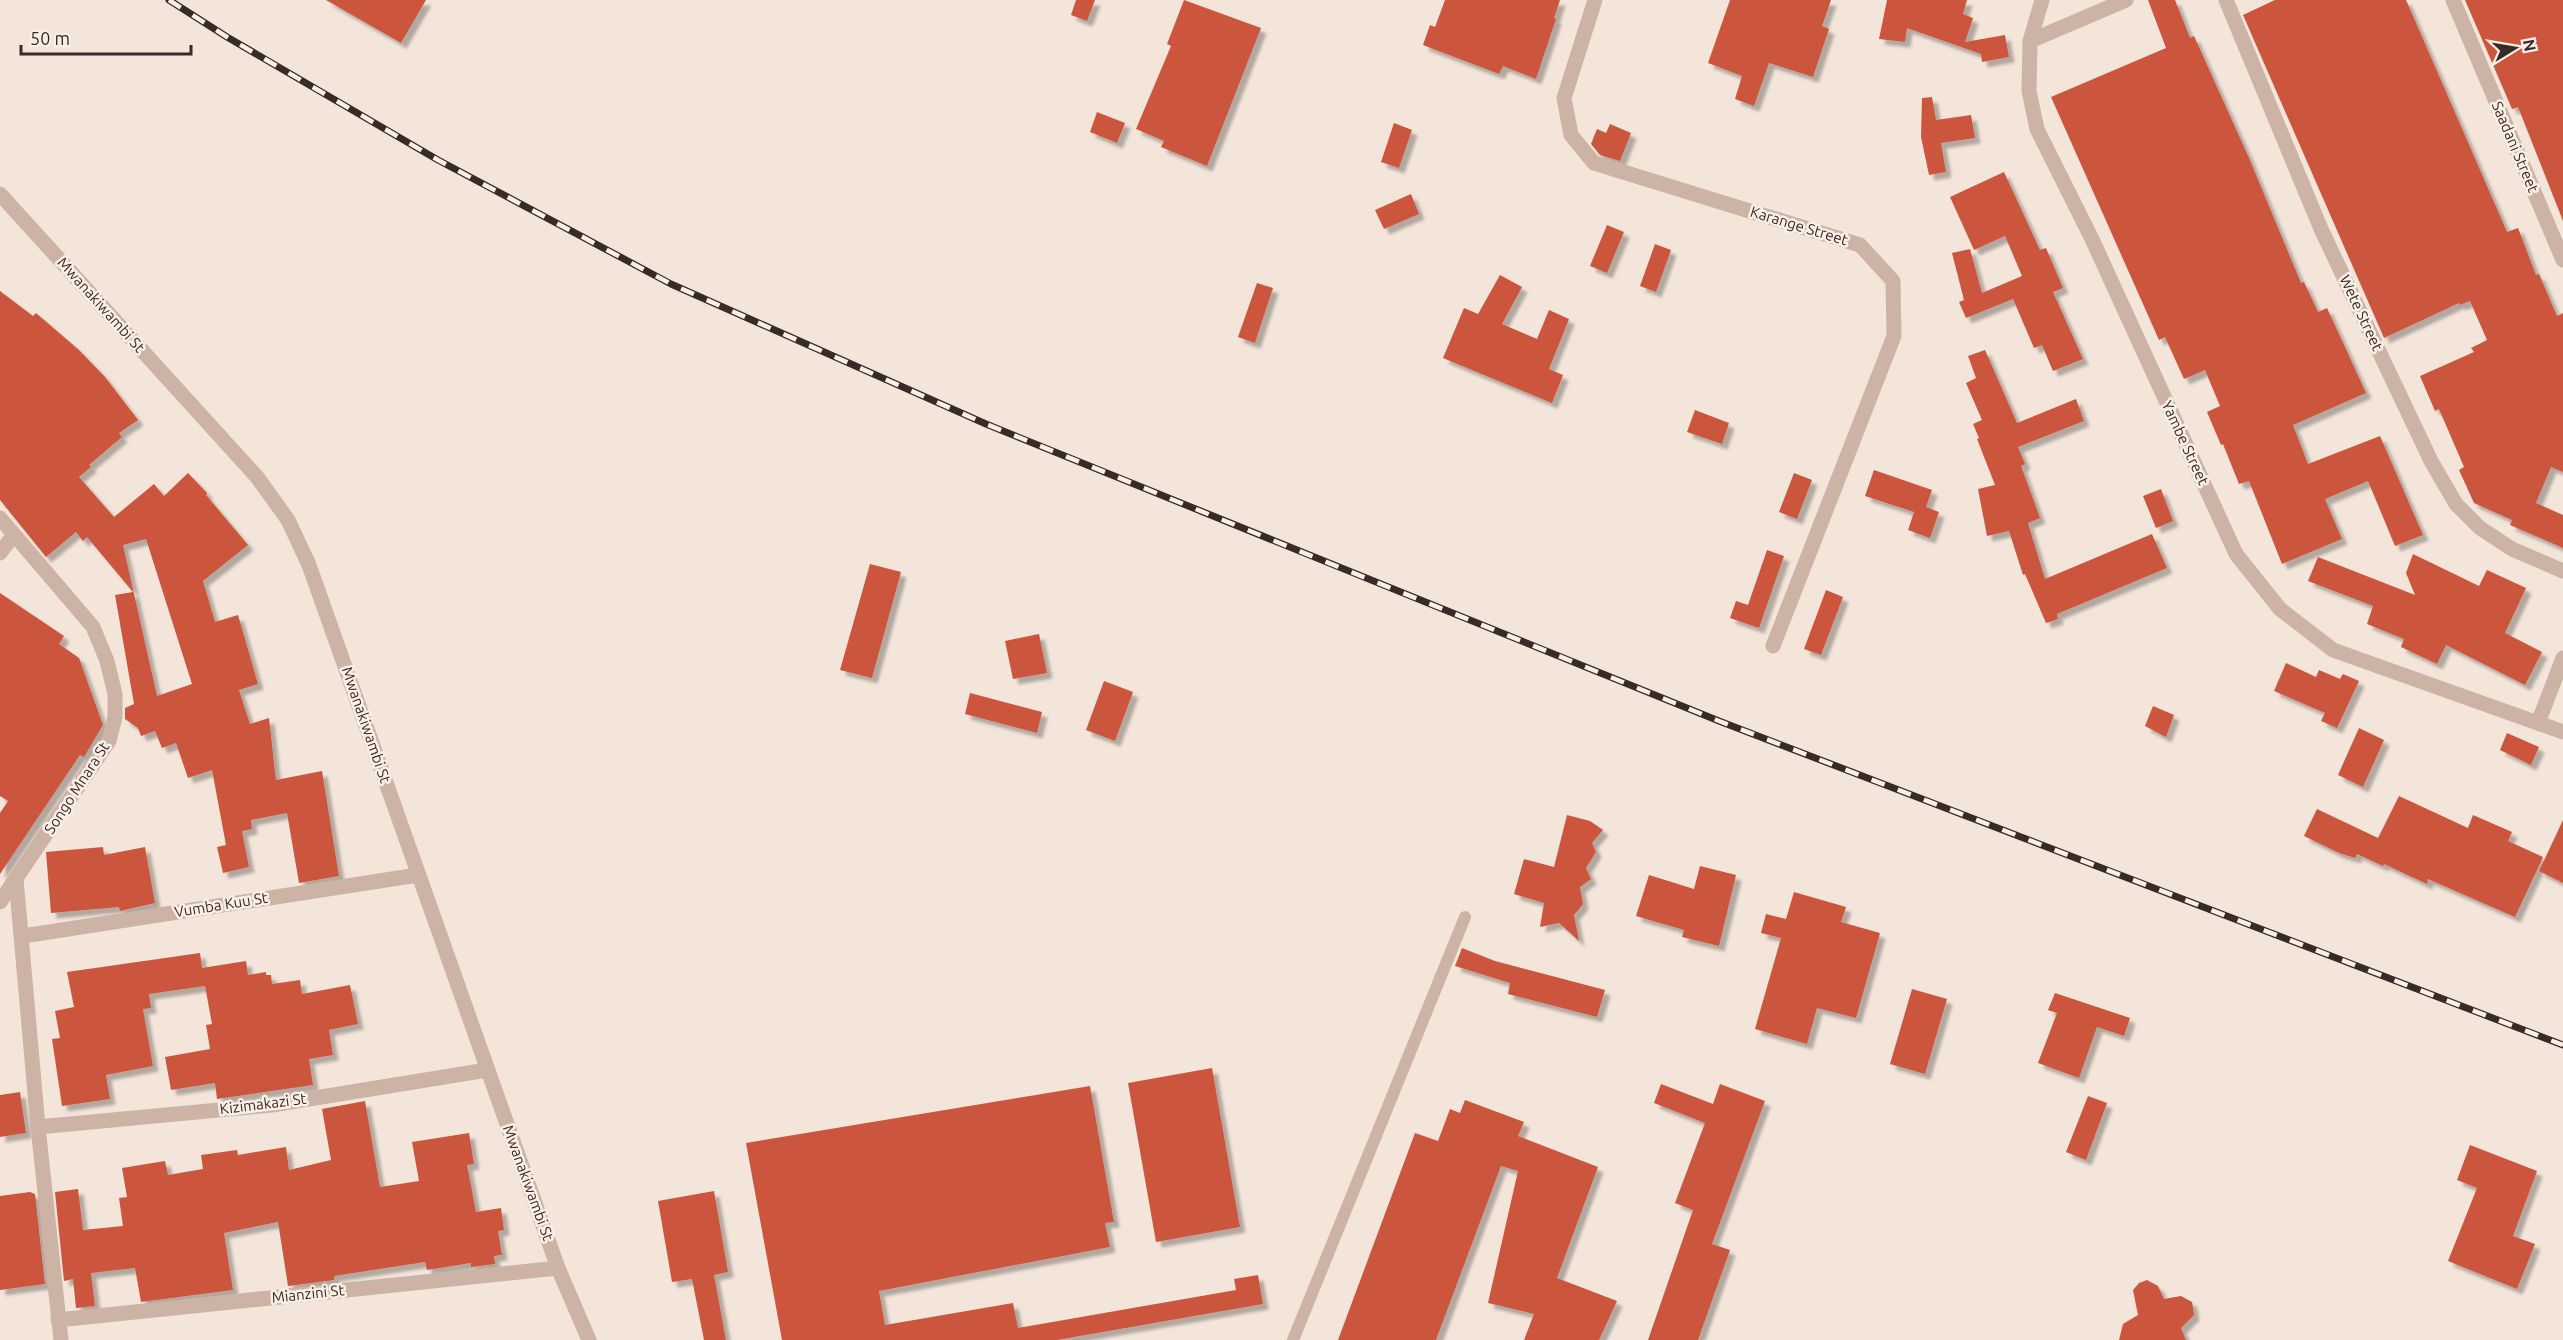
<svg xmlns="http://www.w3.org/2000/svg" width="2563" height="1340" font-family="Ubuntu,sans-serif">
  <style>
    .building { fill: #cc553e; fill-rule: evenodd; filter: url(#shadow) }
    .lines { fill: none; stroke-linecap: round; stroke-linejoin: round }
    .service { stroke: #ccb3a5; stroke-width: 12 }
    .minor { stroke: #ccb3a5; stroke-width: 15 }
    .rail-casing { stroke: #372a27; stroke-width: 7 }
    .rail { stroke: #faefe6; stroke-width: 4.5; stroke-dasharray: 14; stroke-linecap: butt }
    .labels { text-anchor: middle; stroke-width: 5; stroke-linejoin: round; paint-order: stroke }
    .street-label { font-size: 15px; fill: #372a27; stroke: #faefe6 }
  </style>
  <defs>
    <filter id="shadow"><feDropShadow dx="5.5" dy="5.5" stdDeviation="1.5" flood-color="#0004"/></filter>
  </defs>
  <rect width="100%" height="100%" fill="#f3e5da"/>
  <g class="building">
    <path d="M326 0H426L401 43Z"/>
    <path d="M1076 0H1095L1087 21 1071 15Z"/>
    <path d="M1184 0 1261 28 1207 166 1161 147 1164 141 1136 129 1171 46 1167 44Z"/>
    <path d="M1445 0H1560L1554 18 1556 19 1536 79 1503 66 1499 74 1423 45 1430 25 1435 27Z"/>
    <path d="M1730 0H1831L1822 26 1829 29 1813 77 1769 63 1754 106 1735 99 1742 76 1708 63Z"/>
    <path d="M1887 0H1967L1963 14 1973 18 1965 42 2005 35 2009 57 1982 62 1981 54 1907 28 1905 42 1879 39Z"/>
    <path d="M2148 0H2175L2190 38 2194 36 2249 158 2301 283 2304 282 2318 312 2327 308 2366 393 2293 425 2308 464 2380 436 2423 535 2395 546 2368 481 2325 499 2342 539 2282 564 2249 481 2239 484 2223 444 2221 445 2207 412 2220 406 2205 370 2184 379 2165 337 2159 340 2051 97 2166 48Z"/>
    <path d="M2275 0H2406L2507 232 2518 228 2536 275 2539 274 2557 316 2563 313V472L2551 467 2536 503 2563 515V548L2510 525 2512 520 2474 503 2459 470 2464 467 2439 409 2435 411 2420 376 2474 352 2471 348 2487 340 2470 301 2460 305 2459 303 2384 338 2243 15Z"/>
    <path d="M2465 0H2563V221L2518 107 2512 109Z"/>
    <path d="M1932 97 1936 120 1971 115 1975 138 1941 143 1946 172 1929 175 1921 137 1922 98Z"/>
    <path d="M1097 112 1125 123 1117 143 1090 132Z"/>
    <path d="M1394 123 1412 130 1399 168 1381 162Z"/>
    <path d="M1610 124 1631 133 1620 161 1600 155 1591 144 1597 129 1606 133Z"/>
    <path d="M2004 172 2040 250 2046 248 2063 288 2053 292 2083 359 2053 371 2042 345 2034 348 2013 299 1966 318 1959 302 1964 300 1952 253 1970 249 1982 293 2022 276 2005 236 1974 250 1950 197Z"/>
    <path d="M1411 194 1419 214 1384 229 1375 210Z"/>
    <path d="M1607 225 1624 232 1607 273 1590 266Z"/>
    <path d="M1655 244 1671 250 1656 292 1640 286Z"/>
    <path d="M1500 275 1522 287 1502 324 1537 339 1549 310 1569 319 1549 369 1563 375 1552 403 1443 358 1464 308 1478 314Z"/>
    <path d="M1257 283 1273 288 1255 343 1238 337Z"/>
    <path d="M0 291 33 316 36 313 79 350 105 377 138 420 119 433 122 437 89 465 91 467 79 477 114 517 154 484 164 496 188 473 207 493 206 495 248 545 203 581 215 622 238 615 258 684 239 690 250 724 269 718 276 780 322 771 339 876 299 883 287 813 251 820 252 829 242 831 249 867 223 873 217 847 226 845 212 770 188 778 176 743 162 748 155 731 141 736 138 728 125 719V708L134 704 115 595 133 592 87 537 83 541 76 532 46 557 0 500ZM146 539 192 684 157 696 123 545Z"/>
    <path d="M1985 350 2017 423 2076 399 2084 421 2018 447 2025 464 2021 466 2040 518 2028 523 2045 579 2152 534 2167 568 2057 614 2058 619 2046 623 2025 574 2023 575 2009 531 1987 536 1978 489 1995 485 1977 439 1979 438 1973 424 1982 420 1966 383 1976 378 1968 356Z"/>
    <path d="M1695 410 1729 423 1722 444 1687 432Z"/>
    <path d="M1874 470 1932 490 1926 507 1939 512 1930 538 1908 530 1914 512 1865 496Z"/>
    <path d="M1794 473 1812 480 1797 519 1779 512Z"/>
    <path d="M2161 489 2173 521 2156 528 2143 496Z"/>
    <path d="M1767 550 1784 556 1759 628 1730 618 1736 601 1748 605Z"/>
    <path d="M2413 554 2479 586 2487 570 2526 588 2505 633 2542 652 2525 685 2446 645 2437 664 2401 647 2404 639 2367 624 2373 606 2308 581 2318 557 2415 595 2406 573Z"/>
    <path d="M870 564 901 572 872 678 840 670Z"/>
    <path d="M1826 590 1843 597 1821 655 1804 649Z"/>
    <path d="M0 593 64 636 59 644 79 658 103 725 84 757 80 755 0 874V813L8 801 0 796Z"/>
    <path d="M1039 634 1047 673 1013 679 1005 641Z"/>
    <path d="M2286 663 2316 677 2319 670 2340 679 2343 674 2359 681 2337 728 2321 721 2325 713 2274 691Z"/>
    <path d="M1104 681 1133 692 1115 741 1086 730Z"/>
    <path d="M970 693 1042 712 1037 733 965 714Z"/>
    <path d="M2153 706 2174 715 2166 737 2145 726Z"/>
    <path d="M2359 728 2384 740 2363 787 2338 775Z"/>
    <path d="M2507 733 2539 747 2531 765 2500 750Z"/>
    <path d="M2399 796 2468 828 2473 815 2512 832 2508 841 2543 857 2515 917 2428 879 2427 884 2384 864 2383 866 2357 854 2355 858 2339 853 2304 836 2317 809 2378 838Z"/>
    <path d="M1567 815 1590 821 1603 830 1592 843 1596 852 1586 868 1591 879 1580 887 1583 904 1574 915 1579 941 1559 923 1540 927 1544 903 1514 894 1524 859 1554 867Z"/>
    <path d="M2563 820V883L2539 871Z"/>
    <path d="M103 847 104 855 145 847 155 903 120 911 119 907 51 913 46 852Z"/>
    <path d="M1700 866 1736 875 1719 946 1682 937 1684 930 1636 916 1649 875 1694 889Z"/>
    <path d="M1794 892 1846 907 1841 922 1880 933 1856 1018 1817 1008 1807 1044 1755 1029 1781 938 1761 933 1766 914 1786 919Z"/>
    <path d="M1462 948 1495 961 1605 990 1597 1017 1508 994 1510 983 1455 966Z"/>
    <path d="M200 953 202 968 246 961 248 975 266 972V975H271L272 984 300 980 302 994 350 985 358 1024 329 1030 333 1055 309 1059 313 1085 217 1099 215 1083 171 1090 165 1057 210 1049 206 1025 212 1024 205 986 149 994 151 1008 143 1009 153 1066 106 1075 110 1099 62 1106 52 1039 60 1038 55 1011 74 1007 67 972Z"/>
    <path d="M1912 989 1947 999 1925 1074 1890 1064Z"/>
    <path d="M2055 993 2130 1018 2124 1036 2097 1027 2079 1078 2038 1063 2057 1013 2048 1010Z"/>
    <path d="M1212 1068 1240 1227 1156 1242 1128 1083Z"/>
    <path d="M1661 1084 1713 1104 1720 1084 1765 1101 1712 1244 1730 1250 1698 1340H1648L1693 1210 1675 1203 1705 1123 1654 1103Z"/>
    <path d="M1090 1086 1114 1222 1105 1223 1110 1247 879 1291 885 1325 1013 1303 1018 1328 1236 1290 1234 1279 1258 1275 1263 1304 1057 1340H782L746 1143Z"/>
    <path d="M20 1092 26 1133 0 1137V1095Z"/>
    <path d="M2088 1096 2107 1103 2086 1160 2066 1152Z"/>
    <path d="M1465 1100 1524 1122 1518 1136 1598 1167 1557 1278 1617 1301 1599 1340H1524L1534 1314 1488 1303 1518 1171 1501 1166 1436 1340H1338L1415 1133 1438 1141 1450 1109 1460 1113Z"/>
    <path d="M365 1101 380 1187 419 1181 412 1142 469 1133 474 1164 467 1165 476 1212 501 1208 504 1230 498 1231 502 1255 494 1256 495 1264 471 1267V1263L427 1270 425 1262 334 1276V1280L288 1286 278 1222 224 1233 233 1290 141 1302 135 1268 91 1273 95 1306 76 1308 73 1279 64 1281 55 1192 78 1189 83 1230 123 1226 119 1198 127 1197 122 1168 165 1161 168 1175 203 1169 201 1155 237 1150 238 1155 286 1147 289 1170 331 1160 322 1109Z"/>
    <path d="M2470 1145 2537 1171 2513 1236 2535 1244 2517 1289 2448 1261 2477 1188 2457 1180Z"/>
    <path d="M714 1191 728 1272 714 1275 726 1340H704L692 1279 672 1282 658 1201Z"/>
    <path d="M30 1192 35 1194 45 1284 0 1290V1196Z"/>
    <path d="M2147 1280 2158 1286 2164 1299 2181 1296 2192 1302 2194 1315 2181 1328 2186 1340H2119L2123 1324 2138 1315 2133 1290 2139 1283Z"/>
  </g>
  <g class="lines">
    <path class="service" d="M1293 1340 1465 917"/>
    <g class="minor">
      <path d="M1595 0 1564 98 1571 135 1594 163 1860 245 1893 281 1894 336 1773 646"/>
      <path d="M2042 0 2030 41 2029 91 2037 129 2092 239 2236 554 2280 609 2333 650 2563 732"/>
      <path d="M2226 0 2321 229 2431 461 2456 504 2480 528 2512 549 2563 571"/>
      <path d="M2453 0 2563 260"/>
      <path d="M2030 41 2126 0"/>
      <path d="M0 194 257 477 288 520 309 565 558 1268 589 1340"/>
      <path d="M0 518 93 627 107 661 115 694V717L109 741 0 902"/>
      <path d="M0 553 13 536"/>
      <path d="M2538 723 2563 658"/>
      <path d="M16 879 38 1127 61 1340"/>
      <path d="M23 936 418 875"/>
      <path d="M38 1127 272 1105 487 1070"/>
      <path d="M58 1320 558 1268"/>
    </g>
    <g class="rail-casing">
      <path id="rail" d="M169 0 227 37 438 160 671 284 986 424 1719 721 2563 1045"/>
    </g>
    <use href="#rail" class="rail"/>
  </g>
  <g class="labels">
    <g class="street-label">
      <text transform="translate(2515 147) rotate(67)" y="5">Saadani Street</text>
      <text transform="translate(1799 226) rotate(17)" y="5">Karange Street</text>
      <text transform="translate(101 305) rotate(48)" y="5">Mwanakiwambi St</text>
      <text transform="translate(2361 313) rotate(65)" y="5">Wete Street</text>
      <text transform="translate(2185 443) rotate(65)" y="5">Yambe Street</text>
      <text transform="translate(366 725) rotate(71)" y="5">Mwanakiwambi St</text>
      <text transform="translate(77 788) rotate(-57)" y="5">Songo Mnara St</text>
      <text transform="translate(221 905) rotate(-9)" y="5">Vumba Kuu St</text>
      <text transform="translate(263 1104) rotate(-7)" y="5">Kizimakazi St</text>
      <text transform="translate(528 1183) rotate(70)" y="5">Mwanakiwambi St</text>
      <text transform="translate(308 1294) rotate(-6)" y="5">Mianzini St</text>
    </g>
  </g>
  <g transform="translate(2515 48) rotate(79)" stroke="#faefe6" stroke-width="4.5" paint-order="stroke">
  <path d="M0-4.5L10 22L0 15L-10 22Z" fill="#372a27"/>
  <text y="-9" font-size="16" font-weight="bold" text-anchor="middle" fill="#372a27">N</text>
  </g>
  <path d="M21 45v9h170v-9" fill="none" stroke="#372a27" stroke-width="3"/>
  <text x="30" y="45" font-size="18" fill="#372a27" stroke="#faefe6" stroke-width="4.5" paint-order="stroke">50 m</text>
</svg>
